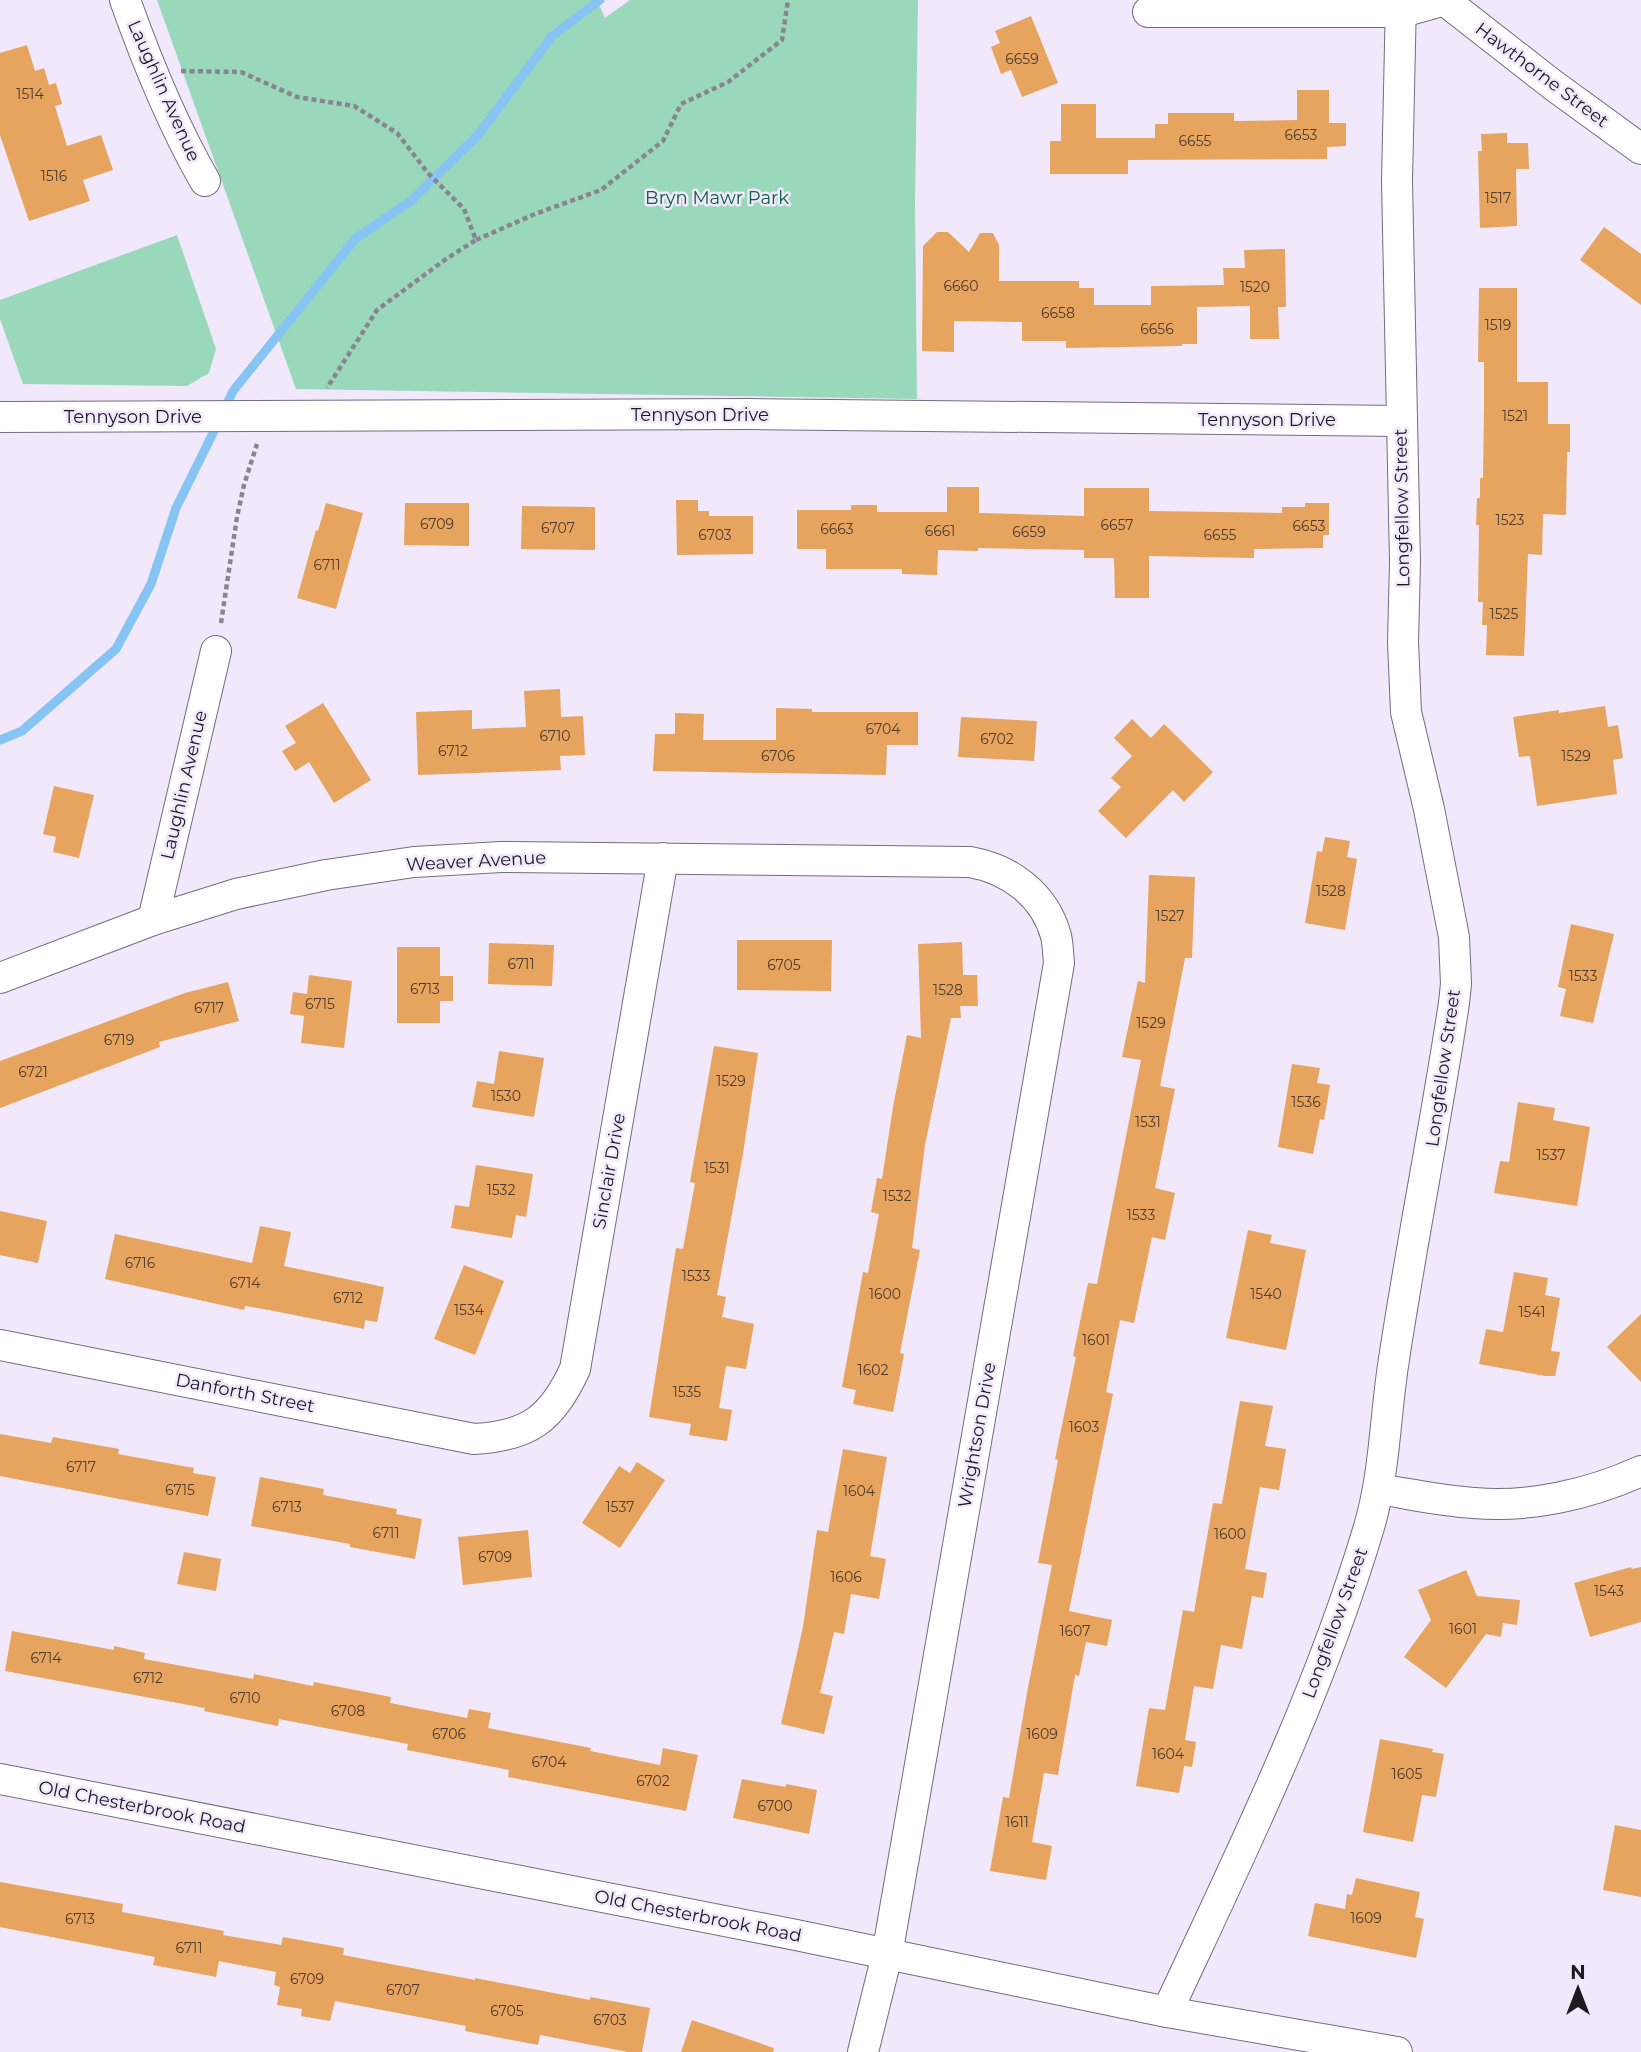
<svg xmlns="http://www.w3.org/2000/svg" width="1641" height="2052" font-family="Montserrat,sans-serif">
  <style>
    .green { fill: #99d8ba }
    .lines { fill: none; stroke-linecap: round; stroke-linejoin: round }
    .stream { stroke: #86c4f4; stroke-width: 9 }
    .building { fill: #e6a45e }
    .minor-casing { stroke: #746b80; stroke-width: 32 }
    .path { stroke: #8a8492; stroke-width: 4.5; stroke-dasharray: 5 3.5; stroke-linecap: butt }
    .minor { stroke: #fff; stroke-width: 30 }
    .labels { text-anchor: middle; stroke-width: 5; stroke-linejoin: round; paint-order: stroke }
    .number-label { font-size: 14px; fill: #4f3c30 }
    .street-label { font-size: 18px; fill: #1d1921; stroke: #f1e8fc }
    .park-label { font-size: 18px; fill: #0b5e41; stroke: #f1e8fc }
  </style>
  <rect width="100%" height="100%" fill="#f1e8fc"/>
  <g class="green">
    <path d="M157 0H597L605 18 630 0H918L915 202 917 399 296 389Z"/>
    <path d="M177 235 216 349 209 373 187 386 23 384 0 319V300Z"/>
  </g>
  <g class="lines">
    <g class="stream">
      <path d="M224 410 233 391 355 239 412 200 479 134 552 36 600 0"/>
      <path d="M0 740 22 731 116 649 151 584 176 508 218 423"/>
    </g>
  </g>
  <g class="building">
    <path d="M1031 16 1058 83 1022 97 1011 70 1001 74 991 47 1000 43 995 31Z"/>
    <path d="M27 45 35 71 44 68 49 85 56 83 62 104 55 106 67 146 101 135 113 170 83 180 90 201 29 221 0 135V53Z"/>
    <path d="M1297 90H1329V123H1346V146L1327 147V159L1128 160V174H1050V141H1061V104H1096V138H1155V124H1168V113H1234V121L1297 120Z"/>
    <path d="M1507 133V143H1528L1529 169H1516L1517 226 1480 228 1478 151H1482L1481 134Z"/>
    <path d="M1604 227 1641 254V305L1580 260Z"/>
    <path d="M937 232H948L969 252 980 233H993L999 245V281H1079V288H1094V305H1151V286L1224 285 1223 268H1245L1244 250 1285 249 1286 307H1278L1279 339H1250V306L1197 307V344H1182V346L1066 348V341H1022V322L954 321V352L922 351 923 246Z"/>
    <path d="M1479 288H1517V382H1548V424H1570V452H1567L1566 515 1543 514 1542 555 1528 554 1524 656 1486 655 1487 625H1482L1483 602H1478L1479 525H1476L1477 498H1480V478H1483L1484 407V362H1478Z"/>
    <path d="M947 487H979V513L1084 516V488H1149V511L1282 513V507H1305V503H1329V535H1323V548L1254 549V558L1149 556V598H1115L1114 558H1084V550L978 548V551L938 550 937 575 902 574V569H826V549H797V510H851V505H877V512H947Z"/>
    <path d="M676 500H698V511H709V516H753V554L677 555Z"/>
    <path d="M326 503 363 513 336 609 297 598 316 530 318 531Z"/>
    <path d="M405 503H469V546L404 545Z"/>
    <path d="M522 506 595 507V550L521 549Z"/>
    <path d="M560 689 561 717 583 716 585 755 560 756 561 770 418 775 416 712 472 710V729L526 727 524 691Z"/>
    <path d="M323 703 371 780 334 803 309 762 295 771 282 751 296 743 285 726Z"/>
    <path d="M1605 706 1608 727 1618 725 1623 758 1613 760 1617 794 1537 806 1530 756 1519 757 1513 717 1559 710V713Z"/>
    <path d="M776 708 812 709V712H918V745H887L886 775 653 771 655 734H675V713L704 714 703 740H776Z"/>
    <path d="M961 717 1037 721 1034 761 958 757Z"/>
    <path d="M1132 719 1151 738 1164 724 1213 772 1184 802 1173 790 1126 838 1098 811 1121 787 1111 778 1132 756 1114 738Z"/>
    <path d="M54 786 94 795 79 858 53 852 56 837 43 834Z"/>
    <path d="M1325 837 1350 841 1347 857 1357 859 1345 930 1305 923 1317 851 1322 852Z"/>
    <path d="M1149 875 1195 877 1192 958H1185L1160 1086 1175 1089 1155 1188 1175 1193 1165 1240 1152 1237 1134 1323 1120 1320 1106 1392 1113 1394 1069 1611 1112 1620 1107 1646 1086 1642 1079 1676 1075 1675 1058 1775 1044 1773 1032 1842 1052 1846 1046 1880 990 1871 1003 1797 1009 1798 1027 1693 1052 1565 1038 1563 1058 1460 1055 1459 1076 1357 1073 1356 1088 1283 1097 1284 1141 1060 1122 1057 1138 981 1145 983Z"/>
    <path d="M1571 924 1614 934 1593 1023 1560 1016 1566 989 1558 987Z"/>
    <path d="M737 940H832L831 991 737 990Z"/>
    <path d="M962 942 963 975H977L978 1006H960L961 1018H951L925 1145 912 1248 920 1250 900 1353 904 1354 893 1412 853 1404 856 1390 842 1387 863 1272 868 1273 879 1214 871 1212 877 1178 882 1179 893 1107 907 1035 921 1038 918 944Z"/>
    <path d="M489 943 554 945 552 986 488 984Z"/>
    <path d="M397 947H440V976H453V1001H440V1023H397Z"/>
    <path d="M309 975 352 981 344 1048 301 1043 304 1016 290 1014 293 992 307 994Z"/>
    <path d="M228 982 239 1021 159 1042 160 1047 0 1108V1061L185 993Z"/>
    <path d="M714 1046 758 1053 743 1154 717 1295 726 1297 722 1317 754 1324 746 1369 726 1366 719 1408 732 1410 727 1441 689 1435 691 1424 649 1417 676 1248 683 1249 695 1183 690 1182Z"/>
    <path d="M499 1051 544 1058 534 1117 472 1107 477 1081 494 1084Z"/>
    <path d="M1292 1064 1320 1068 1317 1083 1330 1085 1324 1120 1320 1119 1313 1154 1278 1147Z"/>
    <path d="M1518 1102 1555 1108 1553 1120 1590 1127 1577 1206 1494 1193 1500 1161 1509 1162Z"/>
    <path d="M476 1165 533 1174 526 1217 516 1215 512 1238 451 1228 455 1205 469 1207Z"/>
    <path d="M0 1211 47 1221 38 1263 0 1255Z"/>
    <path d="M260 1226 291 1232 284 1266 384 1287 377 1322 365 1320 364 1329 269 1310 245 1306 244 1310 105 1279 115 1234 252 1263Z"/>
    <path d="M1248 1230 1272 1235 1270 1243 1306 1250 1286 1350 1226 1338Z"/>
    <path d="M464 1265 504 1281 475 1355 434 1339Z"/>
    <path d="M1514 1272 1548 1278 1545 1295 1560 1298 1551 1351 1560 1352 1555 1376H1545L1479 1364 1486 1329 1503 1332Z"/>
    <path d="M1641 1314V1382L1607 1347Z"/>
    <path d="M1240 1401 1273 1406 1265 1446 1286 1449 1279 1490 1260 1487 1245 1569 1267 1573 1263 1598 1252 1596 1242 1649 1221 1645 1213 1689 1194 1686 1185 1740 1196 1742 1192 1767 1184 1766 1179 1793 1136 1786 1149 1708 1165 1710 1183 1610 1194 1612 1213 1503 1222 1504Z"/>
    <path d="M0 1434 51 1443 53 1437 119 1449 118 1454 194 1468 193 1473 216 1477 208 1516 0 1476Z"/>
    <path d="M843 1449 887 1457 870 1556 886 1559 879 1599 851 1594 844 1634 834 1632 820 1693 833 1696 824 1734 781 1724 803 1627 817 1530 828 1532Z"/>
    <path d="M637 1462 665 1480 620 1548 582 1523 619 1466 630 1473Z"/>
    <path d="M260 1477 324 1489 323 1495 397 1509 396 1514 422 1519 415 1559 350 1547V1544L251 1526Z"/>
    <path d="M528 1530 532 1577 463 1585 458 1537Z"/>
    <path d="M184 1552 221 1559 216 1591 177 1584Z"/>
    <path d="M1631 1567 1632 1569 1641 1567V1622L1590 1637 1574 1583Z"/>
    <path d="M1466 1570 1477 1596 1520 1600 1517 1625 1503 1623 1501 1637 1486 1634 1446 1688 1404 1657 1431 1620 1418 1590Z"/>
    <path d="M12 1631 114 1650V1646L145 1653 144 1659 253 1679 254 1674 313 1686 314 1682 391 1697 390 1703 467 1718 469 1709 491 1713 488 1728 591 1748 590 1751 660 1765 663 1748 698 1755 686 1811 508 1777 509 1770 407 1750 408 1744 279 1719 278 1726 204 1711 205 1708 5 1671Z"/>
    <path d="M1380 1739 1433 1749 1432 1752 1444 1754 1436 1797 1422 1795 1413 1842 1363 1832Z"/>
    <path d="M742 1779 786 1787V1784L817 1790 809 1834 733 1818Z"/>
    <path d="M1615 1825 1641 1830V1897L1603 1890Z"/>
    <path d="M1356 1878 1420 1892 1415 1917 1424 1919 1416 1958 1308 1936 1315 1903 1345 1909 1347 1894 1352 1895Z"/>
    <path d="M0 1882 123 1904 122 1912 224 1931 223 1935 281 1945 283 1937 344 1948 343 1955 475 1980V1978L590 2000V1997L650 2008 642 2052H628L540 2035 538 2045 465 2031 466 2026 335 2001 330 2021 301 2016 302 2009 277 2005 280 1987 274 1985 276 1972 219 1961 216 1977 153 1965 155 1957 0 1927Z"/>
    <path d="M692 2020 774 2048 773 2052H681Z"/>
  </g>
  <g class="lines">
    <g class="minor-casing">
      <g id="minor">
        <path d="M125 0C147 62 172 124 205 181"/>
        <path d="M1444 0 1553 85 1641 149"/>
        <path d="M1148 12H1402L1445 0"/>
        <path d="M0 417 749 414 1401 421"/>
        <path d="M153 920 216 651"/>
        <path d="M0 978 153 920 236 894 326 875 414 862 501 857 970 862C1010 869 1045 895 1056 936 1058 944 1058 954 1059 963L887 1955 863 2052"/>
        <path d="M0 1345 474 1439C529 1436 552 1419 575 1369L663 858"/>
        <path d="M1378 1489C1410 1494 1442 1501 1474 1503 1530 1508 1590 1494 1641 1471"/>
        <path d="M0 1779 796 1935 1167 2012 1397 2052"/>
        <path d="M1167 2012C1241 1853 1319 1695 1369 1527 1385 1473 1385 1415 1394 1359 1412 1240 1436 1122 1454 1003L1456 984 1454 937 1429 809 1406 712 1403 642 1405 562 1397 181 1401 0"/>
      </g>
    </g>
    <g class="path">
      <path d="M181 71 241 72 297 97 354 106 397 133 428 173 464 209 476 240 446 259 377 310 327 388"/>
      <path d="M476 240 535 214 601 190 663 141 681 104 728 82 782 40 788 0"/>
      <path d="M221 623 237 517 244 485 257 444"/>
    </g>
    <use href="#minor" class="minor"/>
  </g>
  <g class="labels">
    <g class="number-label">
      <text x="1022" y="64">6659</text>
      <text x="30" y="99">1514</text>
      <text x="1301" y="140">6653</text>
      <text x="1195" y="146">6655</text>
      <text x="54" y="181">1516</text>
      <text x="1498" y="203">1517</text>
      <text x="961" y="291">6660</text>
      <text x="1255" y="292">1520</text>
      <text x="1058" y="318">6658</text>
      <text x="1498" y="330">1519</text>
      <text x="1157" y="334">6656</text>
      <text x="1515" y="421">1521</text>
      <text x="1510" y="525">1523</text>
      <text x="437" y="529">6709</text>
      <text x="1117" y="530">6657</text>
      <text x="1309" y="531">6653</text>
      <text x="558" y="533">6707</text>
      <text x="837" y="534">6663</text>
      <text x="940" y="536">6661</text>
      <text x="1029" y="537">6659</text>
      <text x="715" y="540">6703</text>
      <text x="1220" y="540">6655</text>
      <text x="327" y="570">6711</text>
      <text x="1504" y="619">1525</text>
      <text x="883" y="734">6704</text>
      <text x="555" y="741">6710</text>
      <text x="997" y="744">6702</text>
      <text x="453" y="756">6712</text>
      <text x="778" y="761">6706</text>
      <text x="1576" y="761">1529</text>
      <text x="1331" y="896">1528</text>
      <text x="1170" y="921">1527</text>
      <text x="521" y="969">6711</text>
      <text x="784" y="970">6705</text>
      <text x="1583" y="981">1533</text>
      <text x="425" y="994">6713</text>
      <text x="948" y="995">1528</text>
      <text x="320" y="1009">6715</text>
      <text x="209" y="1013">6717</text>
      <text x="1151" y="1028">1529</text>
      <text x="119" y="1045">6719</text>
      <text x="33" y="1077">6721</text>
      <text x="731" y="1086">1529</text>
      <text x="506" y="1101">1530</text>
      <text x="1306" y="1107">1536</text>
      <text x="1148" y="1127">1531</text>
      <text x="1551" y="1160">1537</text>
      <text x="717" y="1173">1531</text>
      <text x="501" y="1195">1532</text>
      <text x="897" y="1201">1532</text>
      <text x="1141" y="1220">1533</text>
      <text x="140" y="1268">6716</text>
      <text x="696" y="1281">1533</text>
      <text x="245" y="1288">6714</text>
      <text x="885" y="1299">1600</text>
      <text x="1266" y="1299">1540</text>
      <text x="348" y="1303">6712</text>
      <text x="469" y="1315">1534</text>
      <text x="1532" y="1317">1541</text>
      <text x="1096" y="1345">1601</text>
      <text x="873" y="1375">1602</text>
      <text x="687" y="1397">1535</text>
      <text x="1084" y="1432">1603</text>
      <text x="81" y="1472">6717</text>
      <text x="180" y="1495">6715</text>
      <text x="859" y="1496">1604</text>
      <text x="287" y="1512">6713</text>
      <text x="620" y="1512">1537</text>
      <text x="386" y="1538">6711</text>
      <text x="1230" y="1539">1600</text>
      <text x="495" y="1562">6709</text>
      <text x="846" y="1582">1606</text>
      <text x="1609" y="1596">1543</text>
      <text x="1463" y="1634">1601</text>
      <text x="1075" y="1636">1607</text>
      <text x="46" y="1663">6714</text>
      <text x="148" y="1683">6712</text>
      <text x="245" y="1703">6710</text>
      <text x="348" y="1716">6708</text>
      <text x="449" y="1739">6706</text>
      <text x="1042" y="1739">1609</text>
      <text x="1168" y="1759">1604</text>
      <text x="549" y="1767">6704</text>
      <text x="1407" y="1779">1605</text>
      <text x="653" y="1786">6702</text>
      <text x="775" y="1811">6700</text>
      <text x="1017" y="1827">1611</text>
      <text x="1366" y="1923">1609</text>
      <text x="80" y="1924">6713</text>
      <text x="189" y="1953">6711</text>
      <text x="307" y="1984">6709</text>
      <text x="403" y="1995">6707</text>
      <text x="507" y="2016">6705</text>
      <text x="610" y="2025">6703</text>
    </g>
    <g class="street-label">
      <text transform="translate(1542 75) rotate(37)" y="6">Hawthorne Street</text>
      <text transform="translate(164 91) rotate(66)" y="6">Laughlin Avenue</text>
      <text x="700" y="421">Tennyson Drive</text>
      <text x="133" y="423">Tennyson Drive</text>
      <text x="1267" y="426">Tennyson Drive</text>
      <text transform="translate(1402 508) rotate(-91)" y="6">Longfellow Street</text>
      <text transform="translate(184 785) rotate(-77)" y="6">Laughlin Avenue</text>
      <text transform="translate(476 861) rotate(-3)" y="6">Weaver Avenue</text>
      <text transform="translate(1443 1068) rotate(-82)" y="6">Longfellow Street</text>
      <text transform="translate(609 1171) rotate(-80)" y="6">Sinclair Drive</text>
      <text transform="translate(245 1393) rotate(11)" y="6">Danforth Street</text>
      <text transform="translate(977 1435) rotate(-80)" y="6">Wrightson Drive</text>
      <text transform="translate(1335 1623) rotate(-70)" y="6">Longfellow Street</text>
      <text transform="translate(142 1807) rotate(11)" y="6">Old Chesterbrook Road</text>
      <text transform="translate(698 1916) rotate(11)" y="6">Old Chesterbrook Road</text>
    </g>
    <g class="park-label">
      <text x="717" y="204">Bryn Mawr Park</text>
    </g>
  </g>
  <g transform="translate(1578 1989)" stroke="#f1e8fc" stroke-width="5" paint-order="stroke">
  <path d="M0-5L12 26L0 18L-12 26Z" fill="#1d1921"/>
  <text y="-10" font-size="19" font-weight="bold" text-anchor="middle" fill="#1d1921">N</text>
  </g>
</svg>
